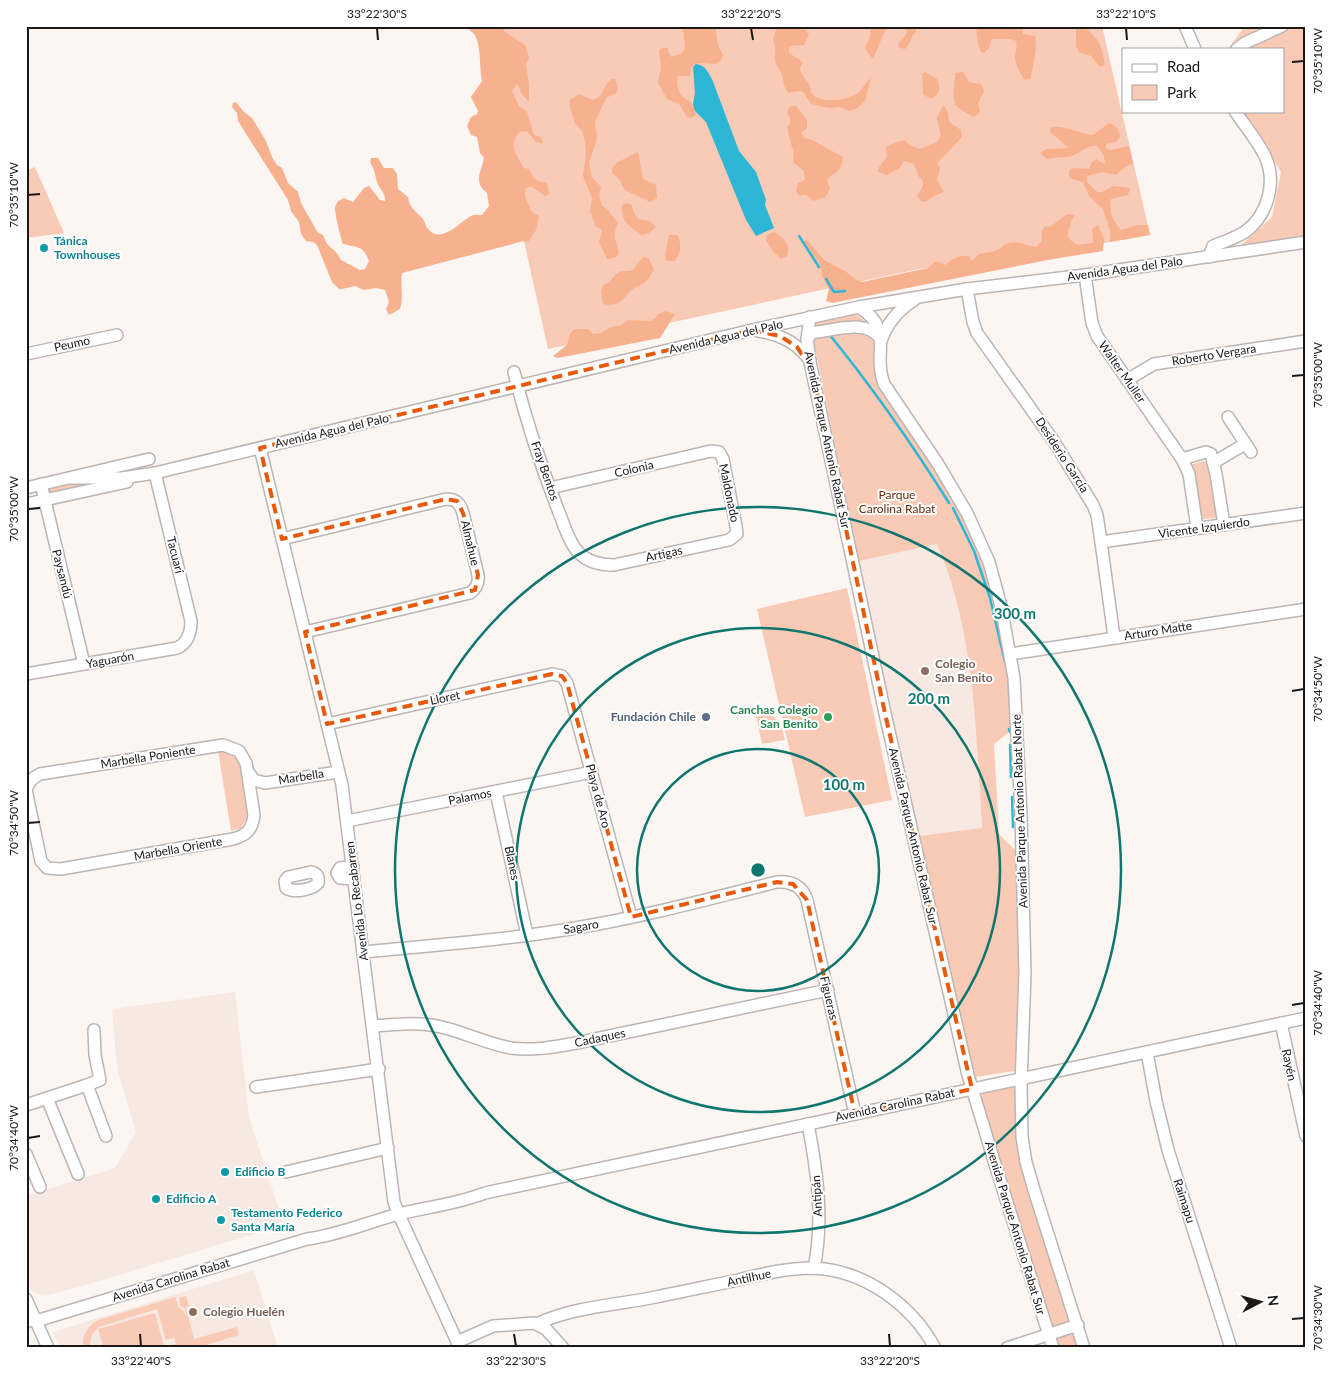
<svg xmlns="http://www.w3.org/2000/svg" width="1332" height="1374" font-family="Lato,sans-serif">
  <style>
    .built { fill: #f7e9e2 }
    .green { fill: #f9cab5 }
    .forest { fill: #f8b18f }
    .water { fill: #2db5d5 }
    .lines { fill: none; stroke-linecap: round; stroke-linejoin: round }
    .stream { stroke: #2db5d5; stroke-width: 2.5 }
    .minor-casing { stroke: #bbb5b3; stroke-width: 14 }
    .minor { stroke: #fff; stroke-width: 11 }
    .marked { fill: none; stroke: #e8590c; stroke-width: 4; stroke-dasharray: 10 6; stroke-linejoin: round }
    .ticks { fill: none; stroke: #1b1918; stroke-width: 2 }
    .ring { fill: none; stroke: #0f766e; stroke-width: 2.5 }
    .culture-dot { fill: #0f9aa8; stroke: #fff; stroke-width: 2 }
    .education-dot { fill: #8d6e63; stroke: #fff; stroke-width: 2 }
    .service-dot { fill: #5c6f8a; stroke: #fff; stroke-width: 2 }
    .leisure-dot { fill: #2e9e5b; stroke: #fff; stroke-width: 2 }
    .labels { text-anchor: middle; stroke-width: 4; stroke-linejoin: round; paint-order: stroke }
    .culture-label { font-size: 12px; font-weight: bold; fill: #0d838f; stroke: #fff; text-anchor: start }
    .street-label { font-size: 12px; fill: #1b1918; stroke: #fff }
    .park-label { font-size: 12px; fill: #612b0b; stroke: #fff }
    .education-label { font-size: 12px; font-weight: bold; fill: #785e54; stroke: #fff; text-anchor: start }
    .leisure-label { font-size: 12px; font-weight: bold; fill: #27864d; stroke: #fff; text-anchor: end }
    .service-label { font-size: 12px; font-weight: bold; fill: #4e5e75; stroke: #fff; text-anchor: end }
    .centre { fill: #0f766e; stroke: #fff; stroke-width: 2.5 }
    .ring-label { font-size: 15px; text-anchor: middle; font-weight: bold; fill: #0f766e; stroke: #fff; stroke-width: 4; stroke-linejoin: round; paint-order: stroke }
    .neatline { fill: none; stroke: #1b1918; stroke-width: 2 }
    .ticks-label { font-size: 12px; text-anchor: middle; fill: #1b1918 }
  </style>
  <rect width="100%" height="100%" fill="#fcf6f3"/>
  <g class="built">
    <path d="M937 544 953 588 966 643 976 723 982 829 919 836 872 629 859 561Z"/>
    <path d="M235 992 249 1117 284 1225 86 1285 45 1296 32 1292 26 1278V1196L115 1168 136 1132 117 1069 112 1009Z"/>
    <path d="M254 1270 278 1348H60L53 1332Z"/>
  </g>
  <g class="green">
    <path d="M476 26H1102L1150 235 1076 248 919 269 548 349Z"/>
    <path d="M1245 26H1306V235L1238 248 1272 217 1281 172 1243 111H1283V49H1228Z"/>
    <path d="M35 167 64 233 26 238V171Z"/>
    <path d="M854 313C883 331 872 347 877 375 918 440 964 504 988 578 1004 627 1009 677 1014 728L994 744 999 834 1018 853 1020 995 1015 1071 975 1077 919 836 982 828C976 733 975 633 937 544L859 561 812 334 815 322Z"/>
    <path d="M1203 461 1209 463 1218 514 1216 518 1203 519 1200 516 1191 465Z"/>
    <path d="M80 479 102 481 49 493 47 487Z"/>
    <path d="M847 588 892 800 805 817 757 609Z"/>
    <path d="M771 713 782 729 785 740 762 744 756 716Z"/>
    <path d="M225 750 235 755 240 760 249 815 241 828 231 831 218 751Z"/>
    <path d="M1012 1086 1017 1092V1124L1071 1318 1068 1324 1056 1328 1052 1327 980 1099 982 1093Z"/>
    <path d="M186 1296 189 1306 186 1307 194 1339 237 1327 239 1335 196 1348H165L176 1344 174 1338 166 1340 157 1309 99 1327 92 1334 89 1348H83C82 1335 87 1327 98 1320L175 1297 178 1305 177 1306 183 1311 187 1317 184 1307 181 1308 179 1298Z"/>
    <path d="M155 1313 164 1346 158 1348H104L98 1329Z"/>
    <path d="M1072 1332 1077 1335 1081 1348H1058L1056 1341 1058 1337Z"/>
  </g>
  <g class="forest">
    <path d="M463 26H502L504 31 526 46 529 58 526 64 529 84V102L521 93 520 88 517 84 512 91 519 106 527 112 534 135 541 137 543 144 535 141 527 131 519 132C508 145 516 155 524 168L529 169C534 179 537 182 547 183L549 194 545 196 531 186 525 189V196L531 211 539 216 536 230 528 242 524 241 402 273C400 286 404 297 400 309L389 315 386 309 389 302 385 290 376 288 364 290 355 286 342 289H339L332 282 317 245 313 242 306 241 301 234 299 222 291 211 288 200 238 121 237 113 232 107 233 103 236 102 244 112 252 118 266 141 272 157 277 165 282 168 288 183 298 192 301 203 318 233 323 235 327 244 337 253 341 260 360 270 365 269 369 261C363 245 358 248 343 244 341 239 335 215 335 209 335 206 337 203 338 201L344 198 353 202 364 188 369 186 380 200 385 201C386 193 379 189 377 182 375 174 374 169 370 162L371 158H378L384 168H393L397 174 398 189 408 197C409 208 417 212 423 219 425 223 426 227 429 230 442 244 461 221 471 216 474 214 478 215 482 215L489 206 487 193C473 182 481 173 484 158L480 153 477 137 471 135 467 126 471 117 477 114 478 111 471 97 482 81C479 70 482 42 473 33 471 30 466 28 463 26Z"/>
    <path d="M683 26H715L718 45 723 55C718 73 703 56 691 67L690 76H678C676 81 678 92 682 96 685 100 689 99 692 104 694 107 695 111 696 115L691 118 686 116 680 105 667 99 658 83 661 67 659 50 662 48H668V52L671 57 681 54 685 49Z"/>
    <path d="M777 26H799V29L805 30 809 34 804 45 789 46V53L803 62 800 68C801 76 805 77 809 84 811 88 810 92 813 95 823 104 848 100 858 93 863 89 866 82 871 78L865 101 856 109 849 111 840 107 830 108 811 104 803 92 799 91 789 93C783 87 784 82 782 75 781 71 778 68 776 64 773 55 778 49 773 40Z"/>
    <path d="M874 26H887L873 59 868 53 865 48 870 37V29Z"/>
    <path d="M905 26H916V32C910 37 911 44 905 49L900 48 898 46C899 40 907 36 907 32 907 30 905 28 905 26Z"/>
    <path d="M973 26H1022L1023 34 1035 36C1038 51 1033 62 1031 78L1025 80C1021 75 1015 64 1015 57 1015 51 1018 47 1016 41L1011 39H992L989 48 984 53 981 52C977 44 978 37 976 28Z"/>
    <path d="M1082 26C1099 38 1102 45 1105 65L1100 67 1091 56 1079 52 1076 46V27Z"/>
    <path d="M925 72 937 79C940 87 941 92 933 98H929L923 94 922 74Z"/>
    <path d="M963 72 969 82 981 84 984 91 978 103 980 112 974 117C971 116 957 108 955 104 953 98 954 79 956 73Z"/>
    <path d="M612 79H615L618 87 616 93 606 98 595 122 597 139 589 163 592 177 601 187 599 195 602 206 607 209 618 223C611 239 617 238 619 254L614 258 607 259 599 242 602 232 600 228 596 227 590 211 592 198 583 176 586 154 585 142 582 131 575 123 570 108V100L579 94 593 100C606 95 601 87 612 79Z"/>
    <path d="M943 105 948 112 949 122 961 130 962 137 937 163 940 168 937 180 944 192 934 196 925 202 921 201 917 196 923 186V181L919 177 914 164 904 161 900 168 887 175 878 172 879 167 887 157 886 147 894 143 905 140 909 145 920 149 937 142 941 136 937 118Z"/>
    <path d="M790 106H796L807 120V128L801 133 804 138 812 140 843 157C841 176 832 171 827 181L830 188C827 198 822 199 812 201L806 194 799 196 796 192 798 183 805 180 804 171 794 163 793 157 794 151C790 144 789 135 787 126L790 124V118L787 112Z"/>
    <path d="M1109 123C1117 126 1119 129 1120 137L1116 142 1106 144V148L1110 150 1129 146 1133 163 1122 169 1116 175 1102 172 1087 176V182L1097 192H1102L1113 186 1130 188 1128 195 1111 199C1108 210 1113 222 1121 230L1137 225H1148L1150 235 1110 242V231L1103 209 1089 196 1083 182 1072 179 1069 176V171L1073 168 1089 169 1092 162 1097 159 1100 162 1105 164 1104 156 1097 146C1085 145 1081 153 1071 156 1064 158 1055 157 1047 159L1040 153 1046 149 1069 148 1050 132 1051 127C1065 125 1079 134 1093 135Z"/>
    <path d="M638 152 643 179 656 185 657 198 650 202 625 190 619 179 612 173V168C618 160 629 157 638 152Z"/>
    <path d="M627 203 632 205C634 218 638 220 650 221L656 227 649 233 642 235C630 227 620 221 622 205Z"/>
    <path d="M1067 214 1075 215C1073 217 1072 220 1071 223 1067 235 1064 237 1078 245L1092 243 1093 241 1092 229 1098 225 1104 239 1103 251 1053 259 832 303 826 301 829 289 822 276 820 264 803 242 807 240 824 260 845 271 855 279 862 282 928 268 935 262H939L946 265C953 257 958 256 969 256L972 261 979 254C989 252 998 253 1005 244 1021 240 1022 245 1036 247L1042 241V231L1045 226 1050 227Z"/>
    <path d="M774 232C784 237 791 245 787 256L781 259 772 250 766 240 767 235Z"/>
    <path d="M669 235H677C682 243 681 253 675 261H667L665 256Z"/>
    <path d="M644 257 649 259 654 270C651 274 648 280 644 283 641 285 637 286 633 289 623 297 621 308 603 304L601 292 603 285C611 283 612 277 618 273 623 269 629 273 633 269 638 265 637 262 644 257Z"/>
    <path d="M665 311 675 314 660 338 558 358 553 356 567 345 570 334 574 329H588L593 334 601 333 611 327 621 325 628 320 650 321 656 318 657 315Z"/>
  </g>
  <path class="water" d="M696 64C705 65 708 72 712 79L739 151 756 172 766 200 765 205 774 228 756 236 746 220 706 122 695 111 693 104 695 93 693 67Z"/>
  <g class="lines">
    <g class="stream">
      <path d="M799 236 819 267"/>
      <path d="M826 279 834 292 845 291"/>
      <path d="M829 334C873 388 912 444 949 503"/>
      <path d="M953 508 974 551 990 598 1005 662"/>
      <path d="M1009 729 1010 732"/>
      <path d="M1010 745 1011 777"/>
      <path d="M1012 797 1013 827"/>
    </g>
    <g class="minor-casing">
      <g id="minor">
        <path d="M1185 26 1195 49"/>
        <path d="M1237 49 1245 43 1282 26"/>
        <path d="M1209 257 1213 246C1224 242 1235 238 1245 232 1268 215 1277 182 1265 156 1257 140 1245 126 1235 111"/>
        <path d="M1085 275 1092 323 1097 336 1182 459 1189 474 1197 528"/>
        <path d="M967 289 973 322 977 333 1053 440 1093 505 1097 515 1101 542 1114 637"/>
        <path d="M859 307C895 330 872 351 884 384L938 464 967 513 989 562 1001 606 1014 678 1021 814 1025 973 1021 1086 1022 1137 1026 1162 1034 1190 1084 1348"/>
        <path d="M810 317 807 339 810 362 886 718 968 1075 995 1164 1053 1348"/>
        <path d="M758 331C779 334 798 343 810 361"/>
        <path d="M807 339 812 333 816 332C837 330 866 319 880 338"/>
        <path d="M881 341C887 323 898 310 914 300"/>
        <path d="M26 354 117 335"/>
        <path d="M514 372C526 421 542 469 560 515 565 527 569 543 579 553 588 562 602 565 614 565L729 540 737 534 736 526 723 459 719 452 711 451 550 488"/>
        <path d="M1127 380 1154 364 1306 341"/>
        <path d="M1228 417 1251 452"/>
        <path d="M260 448 342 785 394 1202 399 1215 460 1348"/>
        <path d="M1182 459 1206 452 1211 454 1216 474 1224 525"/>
        <path d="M1213 463 1245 444"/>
        <path d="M70 478H122L155 473 752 330 859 307 967 289 1085 275 1306 242"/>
        <path d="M41 484 84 664"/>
        <path d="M26 488 149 459"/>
        <path d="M26 504 127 482"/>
        <path d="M282 539 446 499C456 499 460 503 463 513L478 575C479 583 477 588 470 593L305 632"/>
        <path d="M1101 542 1306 513"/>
        <path d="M1010 654 1306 609"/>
        <path d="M26 674 177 648C188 643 191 632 191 621L155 473"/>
        <path d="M327 724 552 674 562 676 567 683 631 917"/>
        <path d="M223 745 239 751 246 763 254 815C252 830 247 835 233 839L61 869 47 868 41 861 26 790C29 782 32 778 40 774Z"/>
        <path d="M248 772 254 780 265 783 338 772"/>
        <path d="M496 792 527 935"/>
        <path d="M347 821 592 772"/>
        <path d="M353 866 340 868 337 873 340 878 354 879"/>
        <path d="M311 872C317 873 319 877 318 883 312 890 294 893 286 888L285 881 288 877Z"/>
        <path d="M363 952C435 945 509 940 581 927 647 916 712 898 777 882 791 881 802 886 807 900L855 1114"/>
        <path d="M1281 1023 1306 1136"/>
        <path d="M373 1026C399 1024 423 1021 449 1029 470 1035 489 1044 511 1048 532 1051 555 1047 576 1043L828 990"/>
        <path d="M94 1030 95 1055 100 1080 87 1085 106 1136"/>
        <path d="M1147 1052 1156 1101 1168 1150 1231 1348"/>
        <path d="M256 1087 379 1069"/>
        <path d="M47 1098 78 1174"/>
        <path d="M26 1105 87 1085"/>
        <path d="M808 1124C817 1171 824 1220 814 1268"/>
        <path d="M26 1154 40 1187"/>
        <path d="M286 1172 388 1148"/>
        <path d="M26 1299 48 1348"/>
        <path d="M26 1322 30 1320 36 1321 307 1239C339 1235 368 1222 399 1214 428 1207 457 1204 485 1193L1306 1018"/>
        <path d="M537 1324C572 1307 617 1305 656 1297 683 1291 710 1286 738 1280 762 1274 787 1268 813 1268 864 1270 911 1304 935 1348"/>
        <path d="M457 1342 493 1326 534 1323 546 1329 563 1348"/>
        <path d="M1007 1348 1078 1325"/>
      </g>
    </g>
    <use href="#minor" class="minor"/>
  </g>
  <path class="marked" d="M752 330 780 336 797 347 812 369 886 718 972 1089 855 1114 807 900 793 884 777 882 631 917 567 683 562 676 552 674 327 724 305 632 475 590 478 575 463 513 457 501 446 499 282 539 260 448Z"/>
  <path class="ticks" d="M377 28 378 40M751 28 753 40M1126 28 1127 40M1292 62 1304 61M28 195 40 194M1292 376 1304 375M28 509 40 508M1292 691 1304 689M28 823 40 822M1292 1005 1304 1003M28 1138 40 1136M1292 1319 1304 1318M140 1334 141 1346M514 1334 516 1346M889 1334 890 1346"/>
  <g class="ring">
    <circle cx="758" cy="870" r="121"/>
    <circle cx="758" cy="870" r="242"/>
    <circle cx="758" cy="870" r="363"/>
  </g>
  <g class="culture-dot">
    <circle cx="44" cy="248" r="5"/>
    <circle cx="225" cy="1172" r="5"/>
    <circle cx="156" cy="1199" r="5"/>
    <circle cx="221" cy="1220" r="5"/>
  </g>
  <g class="education-dot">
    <circle cx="925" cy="671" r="5"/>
    <circle cx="193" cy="1312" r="5"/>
  </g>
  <circle class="service-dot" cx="706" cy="717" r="5"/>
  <circle class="leisure-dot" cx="828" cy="717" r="5"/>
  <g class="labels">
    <g class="culture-label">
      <text x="54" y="245">Tánica<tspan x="54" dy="14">Townhouses</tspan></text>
      <text x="235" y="1176">Edificio B</text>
      <text x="166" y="1203">Edificio A</text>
      <text x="231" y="1217">Testamento Federico<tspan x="231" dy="14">Santa María</tspan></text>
    </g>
    <g class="street-label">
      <text transform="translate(1125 269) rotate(-8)" y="4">Avenida Agua del Palo</text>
      <text transform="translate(726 337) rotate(-13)" y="4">Avenida Agua del Palo</text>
      <text transform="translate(72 344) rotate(-12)" y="4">Peumo</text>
      <text transform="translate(1214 355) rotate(-9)" y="4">Roberto Vergara</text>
      <text transform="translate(1122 372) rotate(55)" y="4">Walter Muller</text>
      <text transform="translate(332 431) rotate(-13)" y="4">Avenida Agua del Palo</text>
      <text transform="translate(827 440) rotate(78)" y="4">Avenida Parque Antonio Rabat Sur</text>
      <text transform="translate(1062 455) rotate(57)" y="4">Desiderio García</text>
      <text transform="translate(634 469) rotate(-13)" y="4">Colonia</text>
      <text transform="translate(545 471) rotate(71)" y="4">Fray Bentos</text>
      <text transform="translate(729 493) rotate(78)" y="4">Maldonado</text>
      <text transform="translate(1204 528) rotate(-8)" y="4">Vicente Izquierdo</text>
      <text transform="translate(470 543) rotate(77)" y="4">Almahue</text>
      <text transform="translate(664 554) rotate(-12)" y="4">Artigas</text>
      <text transform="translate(175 555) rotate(76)" y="4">Tacuarí</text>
      <text transform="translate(62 574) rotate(76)" y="4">Paysandú</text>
      <text transform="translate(1158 631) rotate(-9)" y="4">Arturo Matte</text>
      <text transform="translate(110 660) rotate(-10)" y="4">Yaguarón</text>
      <text transform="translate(445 698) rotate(-12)" y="4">Lloret</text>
      <text transform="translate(148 757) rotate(-9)" y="4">Marbella Poniente</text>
      <text transform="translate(301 777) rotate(-9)" y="4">Marbella</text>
      <text transform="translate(598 796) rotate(75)" y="4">Playa de Aro</text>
      <text transform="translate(470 797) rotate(-11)" y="4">Palamos</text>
      <text transform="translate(1020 811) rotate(-92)" y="4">Avenida Parque Antonio Rabat Norte</text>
      <text transform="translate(913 836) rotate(77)" y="4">Avenida Parque Antonio Rabat Sur</text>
      <text transform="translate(178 849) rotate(-10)" y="4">Marbella Oriente</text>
      <text transform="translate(512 863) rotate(78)" y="4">Blanes</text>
      <text transform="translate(357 901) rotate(-97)" y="4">Avenida Lo Recabarren</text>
      <text transform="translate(581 927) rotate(-10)" y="4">Sagaro</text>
      <text transform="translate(829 998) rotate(77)" y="4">Figueras</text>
      <text transform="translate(600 1038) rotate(-12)" y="4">Cadaques</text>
      <text transform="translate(1289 1065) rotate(78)" y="4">Rayén</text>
      <text transform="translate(895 1105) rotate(-12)" y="4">Avenida Carolina Rabat</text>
      <text transform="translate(817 1196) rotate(-93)" y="4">Antipán</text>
      <text transform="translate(1184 1201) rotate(72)" y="4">Raimapu</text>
      <text transform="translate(1015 1228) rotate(73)" y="4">Avenida Parque Antonio Rabat Sur</text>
      <text transform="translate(749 1278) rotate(-12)" y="4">Antilhue</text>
      <text transform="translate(171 1280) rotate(-17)" y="4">Avenida Carolina Rabat</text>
    </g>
    <g class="park-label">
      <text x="897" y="499">Parque<tspan x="897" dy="14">Carolina Rabat</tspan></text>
    </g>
    <g class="education-label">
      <text x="935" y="668">Colegio<tspan x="935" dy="14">San Benito</tspan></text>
      <text x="203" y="1316">Colegio Huelén</text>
    </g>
    <g class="leisure-label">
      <text x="818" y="714">Canchas Colegio<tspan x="818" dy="14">San Benito</tspan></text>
    </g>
    <g class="service-label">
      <text x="696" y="721">Fundación Chile</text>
    </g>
  </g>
  <circle cx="758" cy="870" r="8" class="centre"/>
  <g class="ring-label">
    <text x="1015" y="619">300 m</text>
    <text x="929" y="704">200 m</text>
    <text x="844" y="790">100 m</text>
  </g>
  <rect width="1332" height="1374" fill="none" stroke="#ffffff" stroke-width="55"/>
  <rect x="1122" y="48" width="162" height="65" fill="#ffffff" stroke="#a4a3a3"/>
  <rect x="1132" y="64" width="25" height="8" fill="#ffffff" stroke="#a4a3a3"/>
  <text x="1167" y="72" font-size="15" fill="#1b1918">Road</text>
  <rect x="1132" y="85" width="25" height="15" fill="#f9cab5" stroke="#a4a3a3"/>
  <text x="1167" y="98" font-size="15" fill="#1b1918">Park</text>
  <g transform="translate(1260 1302) rotate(84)" stroke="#ffffff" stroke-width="4" paint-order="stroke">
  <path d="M0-4L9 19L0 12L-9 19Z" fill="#1b1918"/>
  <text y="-8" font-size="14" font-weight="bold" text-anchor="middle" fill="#1b1918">N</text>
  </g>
  <rect x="28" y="28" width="1276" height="1318" class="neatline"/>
  <g class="ticks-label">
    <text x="377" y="18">33°22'30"S</text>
    <text x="751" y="18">33°22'20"S</text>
    <text x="1126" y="18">33°22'10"S</text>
    <text transform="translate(1318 61) rotate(-90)" y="4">70°35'10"W</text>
    <text transform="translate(14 195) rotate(-90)" y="4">70°35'10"W</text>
    <text transform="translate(1318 375) rotate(-90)" y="4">70°35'00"W</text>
    <text transform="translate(14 509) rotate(-90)" y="4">70°35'00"W</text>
    <text transform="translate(1318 689) rotate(-90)" y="4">70°34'50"W</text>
    <text transform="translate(14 823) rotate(-90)" y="4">70°34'50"W</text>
    <text transform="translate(1318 1003) rotate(-90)" y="4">70°34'40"W</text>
    <text transform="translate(14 1138) rotate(-90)" y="4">70°34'40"W</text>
    <text transform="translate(1318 1318) rotate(-90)" y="4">70°34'30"W</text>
    <text x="141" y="1365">33°22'40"S</text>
    <text x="516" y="1365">33°22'30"S</text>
    <text x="890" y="1365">33°22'20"S</text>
  </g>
</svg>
